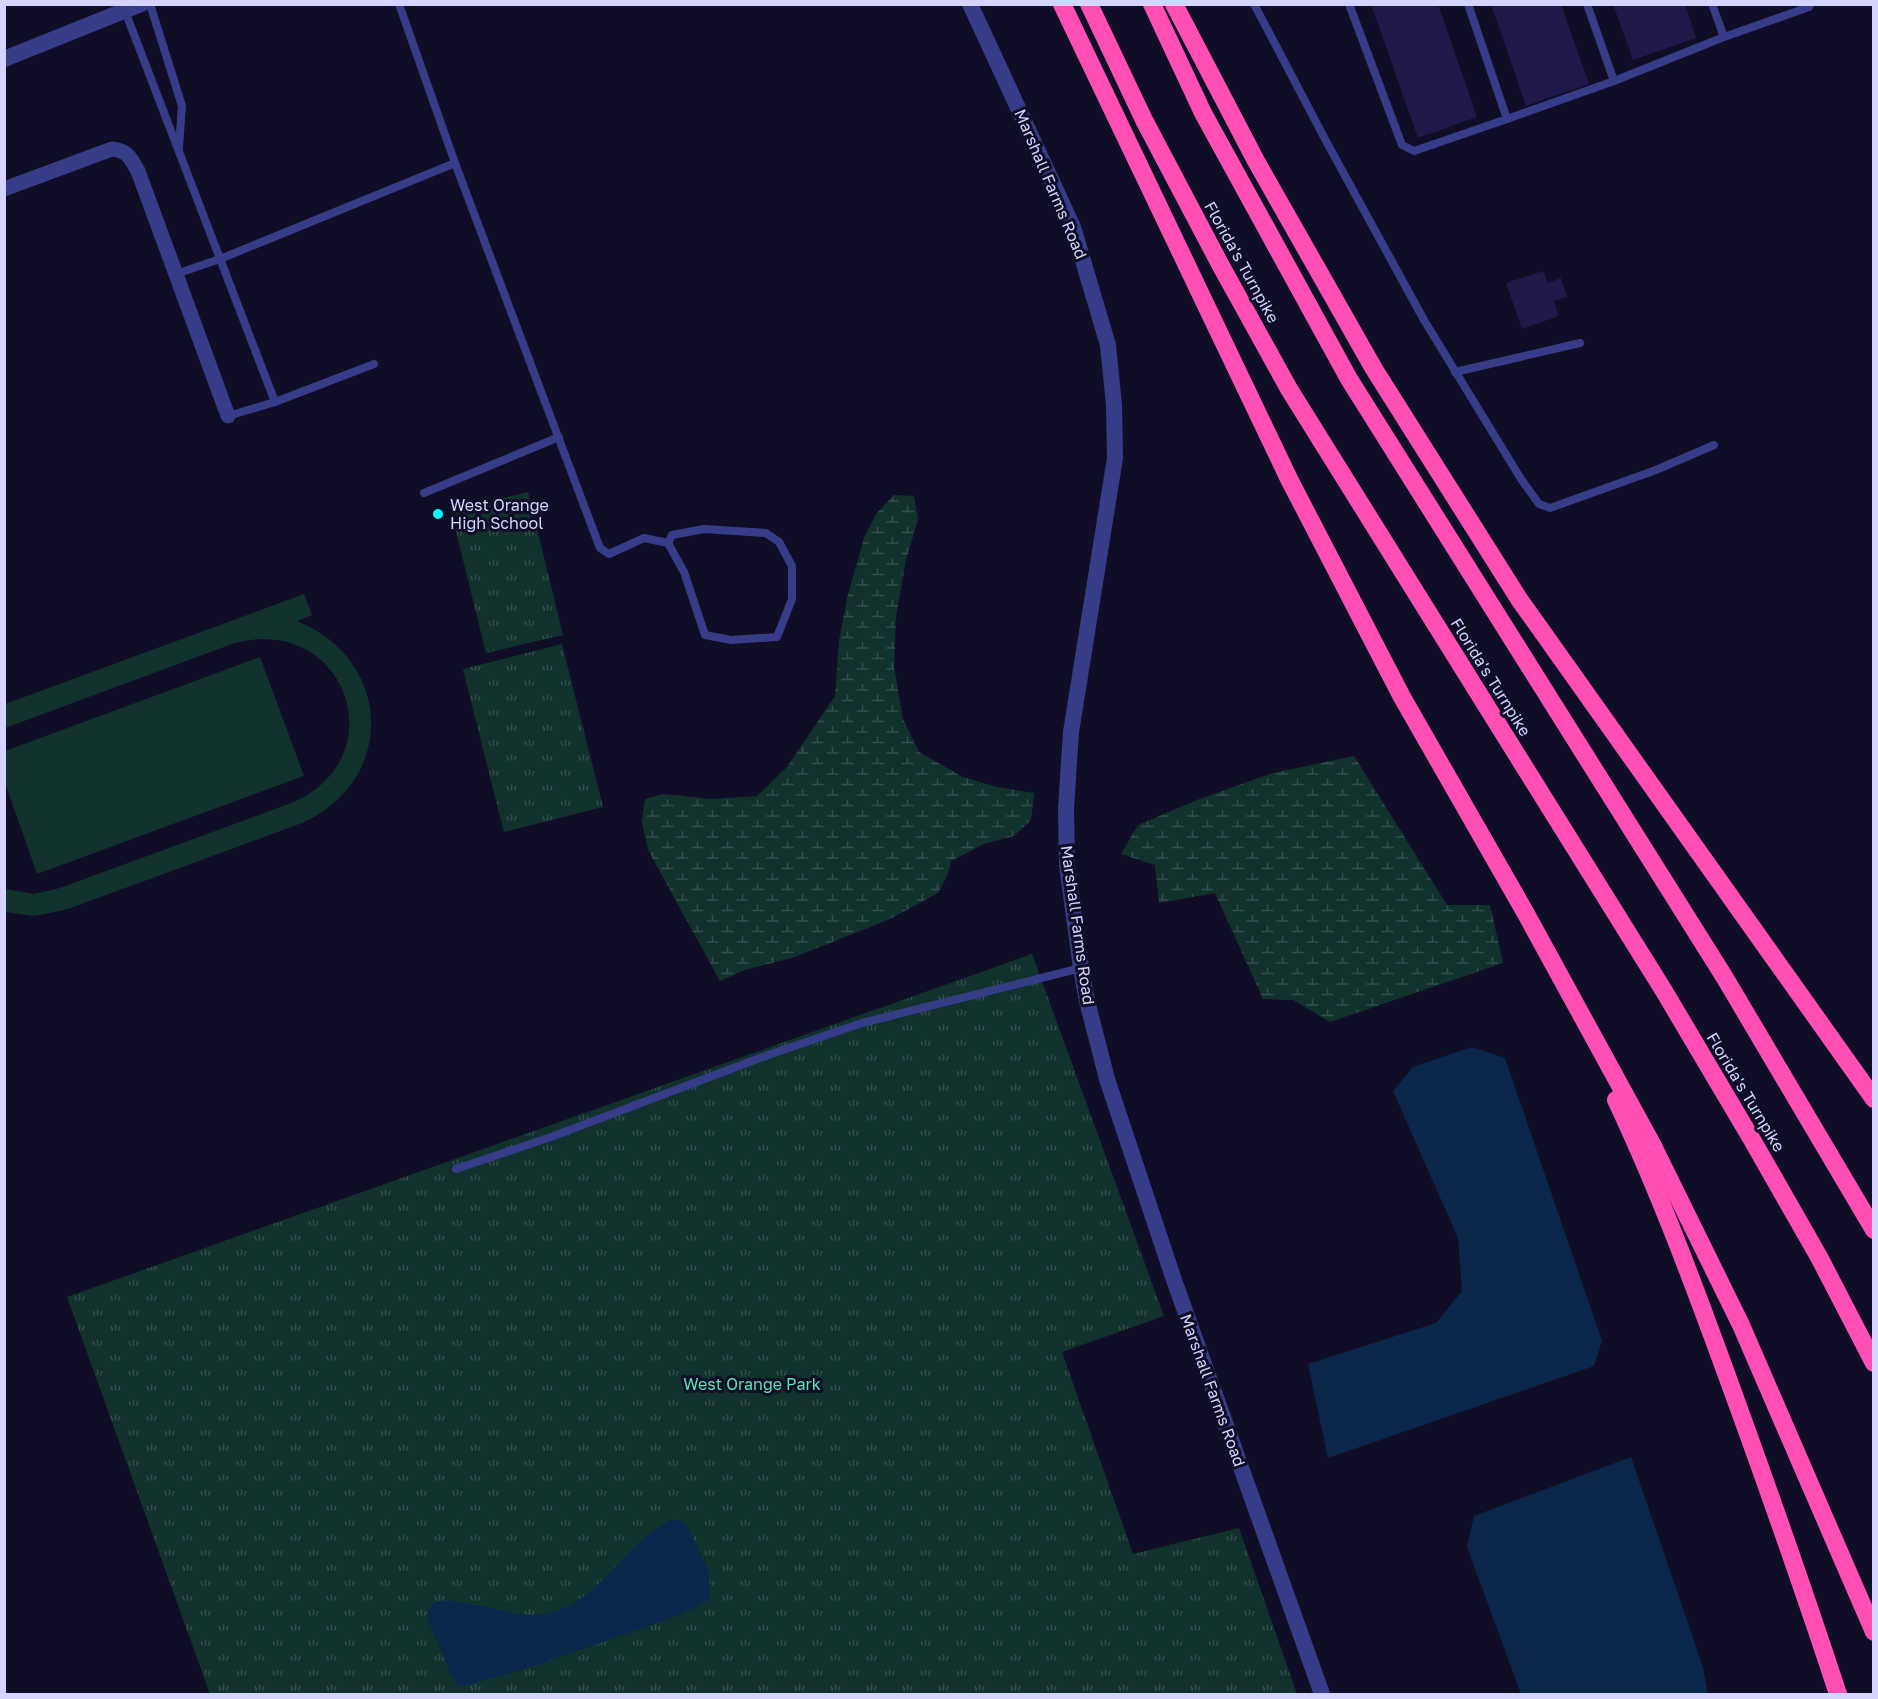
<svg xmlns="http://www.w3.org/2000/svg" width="1878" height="1699" font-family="'Golos Text',sans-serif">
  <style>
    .grass { fill: #11312d }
    .wetland { fill: url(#wetland-marsh) }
    .park { fill: url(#park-tufts) }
    .water { fill: #0a274b }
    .building { fill: #1f1949 }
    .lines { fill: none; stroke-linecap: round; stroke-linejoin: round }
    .service { stroke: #373c88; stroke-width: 8 }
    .minor { stroke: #373c88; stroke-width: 15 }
    .tertiary { stroke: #373c88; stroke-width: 16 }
    .motorway { stroke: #ff4fb4; stroke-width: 18 }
    .poi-dot { fill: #00fdff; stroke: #100e27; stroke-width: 2 }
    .labels { text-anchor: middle; stroke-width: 6; stroke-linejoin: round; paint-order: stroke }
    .street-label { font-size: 16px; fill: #d5d4ff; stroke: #100e27 }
    .poi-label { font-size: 16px; fill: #d5d4ff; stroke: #100e27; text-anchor: start }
    .park-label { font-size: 16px; fill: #5ae5b6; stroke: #100e27 }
  </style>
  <defs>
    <pattern id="wetland-marsh" width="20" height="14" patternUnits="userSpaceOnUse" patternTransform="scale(1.5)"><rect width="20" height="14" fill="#11312d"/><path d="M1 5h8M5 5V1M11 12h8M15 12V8" fill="none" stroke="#334e4c"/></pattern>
    <pattern id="park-tufts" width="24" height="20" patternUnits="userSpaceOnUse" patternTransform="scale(1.5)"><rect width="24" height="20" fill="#11312d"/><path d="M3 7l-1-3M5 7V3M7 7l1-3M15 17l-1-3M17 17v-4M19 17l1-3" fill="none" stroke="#334e4c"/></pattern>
  </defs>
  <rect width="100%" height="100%" fill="#100e27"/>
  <g class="grass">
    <path d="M304 594 312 615 297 621C393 660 397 780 302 823L68 909 35 916 5 912V889L34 894 60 888 294 802C396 756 346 614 235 643L5 728V704Z"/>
    <path d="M260 657 304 776 37 874 5 783V751Z"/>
  </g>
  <g class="wetland">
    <path d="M894 495 914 496 918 519 906 560 896 617 894 667 903 719 919 752 963 777 997 787 1034 793 1031 820 1014 836 984 844 951 861 947 876 938 893 890 919 795 957 745 970 720 981 648 850 642 822 645 799 663 794 711 799 757 796 787 767 835 696 839 641 847 598 865 535 876 514Z"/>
    <path d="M1354 756 1447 905H1490L1503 963 1330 1022 1293 1000 1263 999 1215 893 1159 903 1155 865 1121 854 1138 825 1197 800 1273 773Z"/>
  </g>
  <g class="park">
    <path d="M528 492 563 635 486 653 451 511Z"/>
    <path d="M562 644 603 807 504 832 463 669Z"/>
    <path d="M1032 954 1164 1316 1062 1352 1133 1554 1239 1528 1297 1694H210L67 1297Z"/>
  </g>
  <g class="water">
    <path d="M1472 1047 1505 1058 1602 1341 1594 1366 1328 1458 1308 1364 1436 1323 1462 1291 1458 1238 1393 1091 1413 1067Z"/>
    <path d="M1631 1457 1703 1667 1708 1694H1521L1467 1547 1474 1516Z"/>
    <path d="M670 1520H679L688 1526 708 1570 711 1593 709 1600 680 1615 528 1668 459 1687 451 1675 427 1618C428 1612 429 1606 435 1603 458 1594 513 1620 544 1614 589 1606 612 1566 644 1538 651 1531 661 1526 670 1520Z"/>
  </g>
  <g class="building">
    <path d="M1371 4H1438L1477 117 1418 138Z"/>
    <path d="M1491 4H1561L1589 84 1526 106Z"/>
    <path d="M1613 4H1685L1696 38 1633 60Z"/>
    <path d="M1543 271 1548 283 1561 278 1567 297 1554 301 1559 316 1522 329 1506 283Z"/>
  </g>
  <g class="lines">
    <g class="service">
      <path d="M150 4 182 106 179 147"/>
      <path d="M399 4 455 163 600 548 609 554 644 538 668 543"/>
      <path d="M1254 4 1326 141 1424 320 1521 479 1539 504 1550 508 1656 470 1714 445"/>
      <path d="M1349 4 1402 145 1414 151 1507 119"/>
      <path d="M1468 4 1507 119 1614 81 1724 37"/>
      <path d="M1587 4 1614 81"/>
      <path d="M1712 4 1724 37 1809 7 1811 4"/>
      <path d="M125 11 275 402"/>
      <path d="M176 274 220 259 455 163"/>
      <path d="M1455 372 1580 343"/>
      <path d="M228 416 275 402 374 364"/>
      <path d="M424 493 559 437"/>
      <path d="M704 529 766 533 779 542 792 566V599L777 637 731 640 705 635 684 572 668 543 672 535Z"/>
      <path d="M456 1169 551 1137 765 1056 862 1023 1081 968"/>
    </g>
    <path class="minor" d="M4 189 112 149C129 151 130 158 138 171L228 416"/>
    <g class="tertiary">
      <path d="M970 4 1073 227 1108 345 1114 405 1115 458 1071 732 1066 808 1067 865 1081 968 1087 1001 1107 1079 1174 1280 1322 1694"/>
      <path d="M4 59 141 4"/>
    </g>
    <g class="motorway">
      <path d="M1062 4 1289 479 1402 697 1525 912 1652 1144 1741 1325 1874 1632"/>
      <path d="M1089 4 1144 120 1221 266 1289 389 1664 991 1751 1138 1819 1257 1874 1363"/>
      <path d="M1152 4 1203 113 1349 379 1725 978 1874 1230"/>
      <path d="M1174 4 1256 161 1374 369 1519 599 1874 1099"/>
      <path d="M1616 1100C1661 1195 1698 1296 1734 1395 1770 1494 1805 1594 1838 1694"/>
    </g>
  </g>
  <circle class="poi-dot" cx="438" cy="514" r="6"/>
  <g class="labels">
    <g class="street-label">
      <text transform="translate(1051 184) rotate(67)" y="6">Marshall Farms Road</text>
      <text transform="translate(1242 262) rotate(61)" y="6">Florida's Turnpike</text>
      <text transform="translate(1491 677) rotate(58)" y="6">Florida's Turnpike</text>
      <text transform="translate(1078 925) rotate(82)" y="6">Marshall Farms Road</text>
      <text transform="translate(1746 1092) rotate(59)" y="6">Florida's Turnpike</text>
      <text transform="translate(1213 1390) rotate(70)" y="6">Marshall Farms Road</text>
    </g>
    <g class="poi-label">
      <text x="450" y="511">West Orange<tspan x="450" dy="18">High School</tspan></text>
    </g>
    <g class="park-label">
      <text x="752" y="1390">West Orange Park</text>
    </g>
  </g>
  <rect width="1878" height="1699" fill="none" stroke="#d5d4ff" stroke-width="12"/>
</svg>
